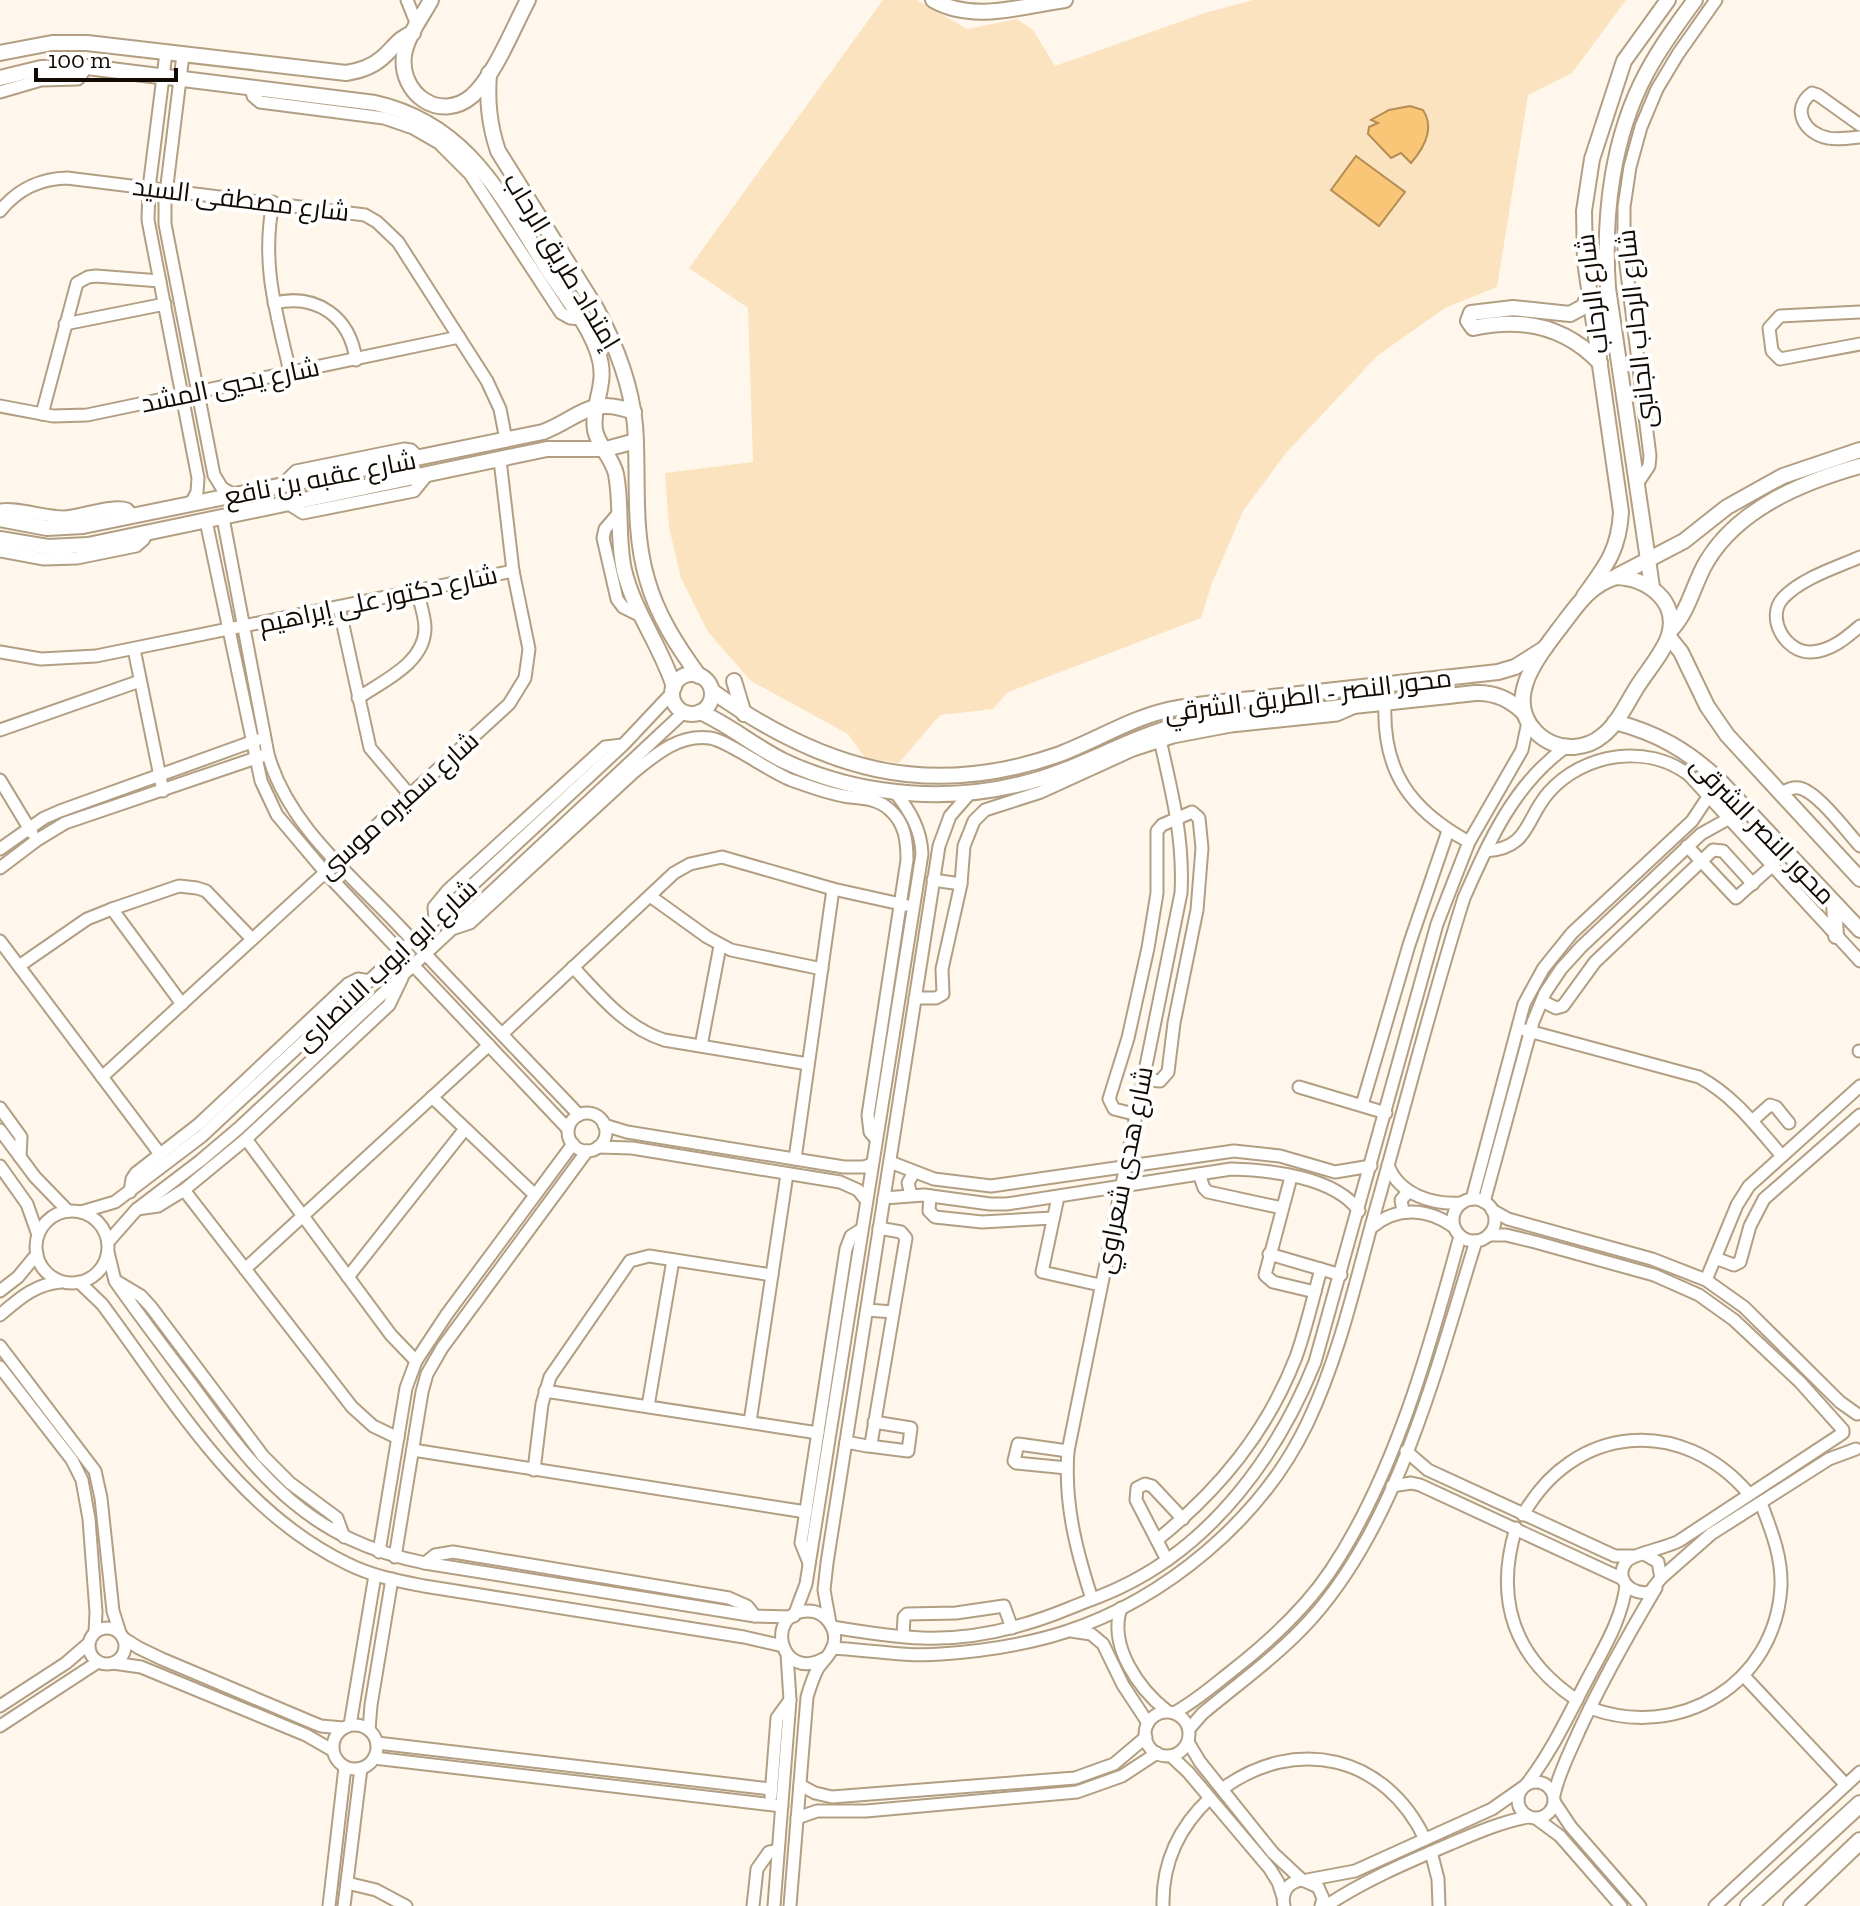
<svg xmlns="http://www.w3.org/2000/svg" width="1860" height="1906" font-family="'Zilla Slab',Cairo,serif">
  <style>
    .grass { fill: #fbe3c0 }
    .water { fill: #f9c576; stroke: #b38d54; stroke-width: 2 }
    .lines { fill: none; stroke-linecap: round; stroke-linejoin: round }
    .street-casing { stroke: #b29f83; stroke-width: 15 }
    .secondary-casing { stroke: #b29f83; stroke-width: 18 }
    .primary-casing { stroke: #b29f83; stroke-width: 20 }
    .street { stroke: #fff; stroke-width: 11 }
    .secondary { stroke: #fff; stroke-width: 14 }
    .primary { stroke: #fff; stroke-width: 16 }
    .labels { text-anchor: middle; stroke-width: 8; stroke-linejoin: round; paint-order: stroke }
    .street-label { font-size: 26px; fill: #110b03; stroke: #fff }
  </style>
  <rect width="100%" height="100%" fill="#fff7eb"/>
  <path class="grass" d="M883 0H917L967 29 1017 19 1033 30 1055 66 1205 13 1253 0H1626L1572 73 1528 95 1497 287 1445 308 1377 356 1286 453 1243 511 1211 586 1201 618 1008 692 993 709 940 715 899 763 865 758 848 734 751 681 708 632 681 578 669 527 665 473 753 462 748 308 689 268Z"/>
  <g class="water">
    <path d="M1410 106 1423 110C1435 128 1424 148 1411 163L1401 153 1391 158 1368 134 1369 127 1378 123 1371 120 1389 110Z"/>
    <path d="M1356 156 1405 192 1379 226 1331 190Z"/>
  </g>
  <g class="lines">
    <g class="street-casing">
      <g id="street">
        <path d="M407 0 417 25"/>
        <path d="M166 53 149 188 148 220 198 478 197 492 190 505"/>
        <path d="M183 55 165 201V224L214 475 222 488 235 495"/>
        <path d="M251 87 253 96 260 102 384 118 413 128 439 143 470 174 561 313 570 318 580 319"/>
        <path d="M0 92 41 80 78 79 87 67"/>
        <path d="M1860 125 1818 95 1812 93C1790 109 1805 134 1828 138 1838 140 1850 138 1860 137"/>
        <path d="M273 202C261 265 276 311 290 372"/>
        <path d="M0 211C18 189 39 179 67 178L365 215 377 222 398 242 487 381 500 409 506 440"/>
        <path d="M274 303C317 293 350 317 356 360"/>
        <path d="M1860 312 1780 316 1769 328 1772 351 1780 359 1860 344"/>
        <path d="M65 324 165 304"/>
        <path d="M0 406 53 416 87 415 459 337"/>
        <path d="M42 414 77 283 88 277 96 276 160 281"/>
        <path d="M288 484V479L296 471 404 449 411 450 419 458"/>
        <path d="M1637 484 1649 466 1650 456 1624 249V207L1630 167 1641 127 1657 89 1678 54 1716 0"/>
        <path d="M287 503 303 513 414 491 427 475"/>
        <path d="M0 510C16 507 44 517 64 517 82 516 112 504 127 509L133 516"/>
        <path d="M617 515 605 529 603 538 617 599 623 607 639 615"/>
        <path d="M223 518 268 754C287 824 350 874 399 926 458 989 519 1052 579 1115"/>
        <path d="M206 521 261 781 277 815 325 872 568 1129"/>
        <path d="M0 551 44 559 77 558 136 546 144 539 146 532"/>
        <path d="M1860 557C1835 568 1802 578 1783 598 1765 618 1786 653 1811 652 1831 651 1846 638 1860 626"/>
        <path d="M339 607 370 748 409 794"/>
        <path d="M134 649 163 791"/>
        <path d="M0 652 41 659 96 656 513 571"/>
        <path d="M358 698C383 681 425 663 425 628 425 616 420 603 417 591"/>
        <path d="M1385 703C1382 771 1410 810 1469 842"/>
        <path d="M0 730 140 681"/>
        <path d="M0 780 32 833"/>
        <path d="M1781 793C1787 790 1792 787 1799 788 1817 791 1847 832 1860 846"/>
        <path d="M1687 846 1736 898 1772 866"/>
        <path d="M0 849 44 818 60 811 257 740"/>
        <path d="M1486 851C1530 848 1525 819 1549 792 1584 753 1647 743 1689 775L1860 961"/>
        <path d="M0 868 37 840 65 823 262 756"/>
        <path d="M933 880 961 884"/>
        <path d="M650 896 707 937 731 950 822 969"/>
        <path d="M112 909 182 1004"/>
        <path d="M435 919 434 907 448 890 605 747 622 745"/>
        <path d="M452 929 470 923 634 772C656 754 679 734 710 738 729 741 768 771 791 780 808 786 826 793 844 796 860 799 876 797 890 810 905 823 907 841 907 860L868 1115 870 1132 876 1139"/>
        <path d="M0 941 160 1154"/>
        <path d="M19 966 87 919 112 909 179 886 197 888 206 891 252 939"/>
        <path d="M573 967C601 997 625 1027 664 1040L808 1064"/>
        <path d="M915 998H936L943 994 942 969 961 884 964 846 974 821 985 810 1041 792 1133 750 1173 737 1231 726 1337 715 1353 708"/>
        <path d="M1542 1001 1556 1008 1563 1006 1595 962 1713 850 1723 851 1753 884"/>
        <path d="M1525 1030 1699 1077C1734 1096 1756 1126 1782 1156"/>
        <path d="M502 1034 674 873 690 864 722 857 833 889 905 905"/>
        <path d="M701 1046 720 946"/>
        <path d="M1859 1051H1860"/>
        <path d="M102 1077 509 704 525 678 529 649 513 571 500 460"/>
        <path d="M1299 1087 1386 1113"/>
        <path d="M432 1097 535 1195"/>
        <path d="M1362 1105 1409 945 1448 831"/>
        <path d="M0 1108 21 1137 20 1157"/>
        <circle cx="587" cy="1132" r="19"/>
        <path d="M1134 1114 1114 1109 1109 1099 1128 1038 1148 948 1157 893V831L1162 825 1192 812 1199 818 1202 848 1197 910 1174 1023 1168 1072 1160 1081 1142 1079"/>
        <path d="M1752 1121 1770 1105 1776 1107 1789 1123"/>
        <path d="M604 1125 627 1132 844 1167H864L872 1164"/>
        <path d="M0 1130 35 1177 68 1211"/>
        <path d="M246 1139 391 1335 416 1361"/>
        <path d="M598 1147 632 1148 840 1182 858 1190 866 1200"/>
        <path d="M795 1159 833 889"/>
        <path d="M890 1162 934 1179 991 1186 1234 1151 1280 1156 1335 1172 1371 1166"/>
        <path d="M1388 1165C1399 1195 1433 1205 1462 1203"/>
        <path d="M0 1166 27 1204 38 1235"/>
        <path d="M1199 1174 1204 1188 1208 1192 1282 1208"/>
        <path d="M1291 1177 1265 1275 1273 1282 1315 1292"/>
        <path d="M184 1190 352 1407 373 1426 398 1438"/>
        <path d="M130 1192 132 1179 136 1173 199 1124 348 984 358 979 370 981"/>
        <path d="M911 1195 908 1183 914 1172"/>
        <path d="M930 1196 929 1211 935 1217 982 1222 1053 1218"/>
        <path d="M1058 1197 1042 1272 1100 1285"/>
        <path d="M884 1198 924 1195 990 1204H1007L1231 1169C1271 1170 1335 1177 1359 1211"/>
        <path d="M1472 1199 1524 1004 1543 969 1572 933 1692 821 1708 797"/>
        <circle cx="1474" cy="1220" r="21"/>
        <path d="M1484 1202 1533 1022 1545 993 1561 969 1581 947 1701 834 1728 819"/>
        <path d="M137 1209 158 1206 184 1190 246 1139 389 1005 402 978"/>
        <path d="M1492 1210 1508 1219 1652 1259 1706 1280 1744 1307 1840 1402 1857 1414"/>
        <path d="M1403 1211 1401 1200 1409 1191"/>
        <circle cx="72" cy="1247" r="36"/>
        <path d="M81 1212 115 1202 202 1136 623 745 672 693"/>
        <path d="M1372 1227C1397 1206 1428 1208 1454 1227"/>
        <path d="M1489 1235H1506L1535 1242 1654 1275 1699 1295 1734 1320 1800 1382 1843 1430"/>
        <path d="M108 1242 137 1209 200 1161 239 1128 684 712"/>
        <path d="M108 1252 115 1281C141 1318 168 1353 195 1389 261 1479 310 1540 425 1563L755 1616 791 1617"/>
        <path d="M1269 1254 1341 1275"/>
        <path d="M1715 1258 1734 1265 1740 1262 1750 1226 1764 1199 1860 1115"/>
        <path d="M245 1269 489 1045"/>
        <path d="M348 1277 465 1129"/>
        <path d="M1706 1280 1737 1205 1749 1186 1860 1086"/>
        <path d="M116 1281 141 1296 151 1307 263 1456 290 1483 337 1518 344 1537"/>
        <path d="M79 1282 102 1304C173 1399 237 1511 348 1564 372 1576 398 1581 424 1586L744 1637 783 1646"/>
        <path d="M0 1291 18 1277 37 1254"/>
        <path d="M867 1310 893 1312"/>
        <path d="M0 1315C19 1299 35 1284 61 1282"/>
        <path d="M0 1346 95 1471 101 1498 113 1611 120 1633"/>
        <path d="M0 1367 72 1460 82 1480 89 1519 96 1612 95 1632"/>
        <path d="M545 1391 818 1433"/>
        <path d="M648 1406 673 1260"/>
        <path d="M750 1422 787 1174"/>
        <path d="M846 1442 867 1446 871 1444 906 1238 901 1232 879 1228"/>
        <path d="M869 1446 908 1451 911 1428 874 1422"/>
        <path d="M413 1450 806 1512"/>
        <path d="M1406 1451 1428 1470 1615 1556H1633"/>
        <path d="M1067 1468 1016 1463 1014 1461 1018 1444 1068 1451"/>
        <path d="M534 1470 542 1404 550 1377 630 1261 649 1256 772 1275"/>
        <path d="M1392 1486 1411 1483 1420 1485 1623 1579"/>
        <path d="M1523 1515C1574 1424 1682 1415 1749 1494"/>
        <path d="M1516 1528C1494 1600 1514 1658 1577 1700"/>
        <path d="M1157 1540C1219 1490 1267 1432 1296 1357 1306 1329 1313 1298 1321 1269"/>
        <path d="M379 1552 406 1388 416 1361 447 1314 573 1144"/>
        <path d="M1644 1554 1658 1562 1661 1578 1650 1592C1633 1596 1613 1580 1626 1562 1632 1554 1666 1548 1679 1541L1843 1433"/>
        <path d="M395 1557 422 1392 427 1374 442 1348 587 1151"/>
        <path d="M1167 1560 1136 1500 1137 1488 1145 1484 1152 1486 1183 1519"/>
        <path d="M425 1563 435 1555 453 1552 729 1598 747 1606 755 1616"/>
        <path d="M809 1563 801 1543 846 1249 851 1236 862 1229"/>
        <path d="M1661 1578 1711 1534 1829 1459 1856 1449"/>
        <path d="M1092 1599C1076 1550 1064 1503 1068 1451L1181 893C1184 840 1172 792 1160 740"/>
        <path d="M1121 1608C1108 1646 1139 1689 1167 1711"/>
        <path d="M794 1616 806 1584 922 854C921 829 910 811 895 792"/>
        <path d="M830 1623 824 1590 827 1563 939 846 950 816 971 792"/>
        <path d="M832 1627C862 1632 892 1637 922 1638 973 1640 1024 1627 1070 1608 1087 1601 1105 1595 1121 1587 1214 1543 1278 1454 1315 1362L1437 924 1469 842 1522 750 1528 722"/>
        <circle cx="107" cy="1646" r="18"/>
        <path d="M1071 1631 1091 1634 1103 1644 1123 1685 1148 1723"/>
        <path d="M903 1636 904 1617 907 1614 956 1613 1004 1606 1012 1628"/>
        <path d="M123 1638 139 1648 162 1659 311 1722 321 1726 343 1728"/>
        <path d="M832 1648C868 1650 906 1657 941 1654 983 1651 1025 1645 1065 1632 1165 1599 1261 1520 1307 1424 1339 1357 1355 1284 1375 1212 1405 1107 1431 1002 1464 898 1489 841 1514 784 1566 747"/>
        <path d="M113 1663 141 1667 306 1735 332 1750"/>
        <path d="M1743 1675 1846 1785"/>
        <path d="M0 1706 66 1663 88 1644"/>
        <path d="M1590 1708C1679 1741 1776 1684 1781 1586 1782 1556 1771 1530 1761 1503"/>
        <circle cx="1167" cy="1734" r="22"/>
        <path d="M1174 1713C1196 1701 1214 1685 1233 1670 1270 1641 1305 1609 1331 1570 1395 1474 1430 1347 1460 1236"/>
        <circle cx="355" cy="1747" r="22"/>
        <path d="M350 1725 375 1575"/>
        <path d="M0 1726 98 1662"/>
        <path d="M1189 1729 1202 1714C1239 1683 1280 1654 1312 1618 1400 1519 1437 1365 1476 1241"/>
        <path d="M369 1730 371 1705 392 1579"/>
        <path d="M1188 1742 1200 1762 1273 1853 1302 1880"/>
        <path d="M377 1743 771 1789"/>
        <path d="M1171 1756 1188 1772 1270 1869 1278 1882 1283 1897"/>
        <path d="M374 1758 782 1806"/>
        <circle cx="1536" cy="1800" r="18"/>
        <path d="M800 1785 815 1793 832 1797 1075 1778 1114 1764 1146 1737"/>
        <path d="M1526 1785C1551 1753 1567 1718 1586 1682 1602 1651 1622 1620 1626 1585"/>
        <path d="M1222 1789C1296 1735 1385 1755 1425 1839"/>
        <path d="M1554 1795C1559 1772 1570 1752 1579 1731 1602 1681 1628 1635 1656 1588"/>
        <path d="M771 1796 777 1718 790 1700"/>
        <path d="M1555 1803 1571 1827 1640 1906"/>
        <path d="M797 1818 817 1811H866L1077 1792 1122 1776 1157 1753"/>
        <path d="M1537 1819 1560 1836 1621 1906"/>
        <path d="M1431 1852 1438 1879 1439 1906"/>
        <path d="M1307 1880 1355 1871 1492 1809 1522 1788"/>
        <path d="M347 1883 376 1890 406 1906"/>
        <path d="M329 1906 345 1767"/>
        <path d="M344 1906 361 1768"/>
        <path d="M753 1906 757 1869 769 1852 778 1850"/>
        <path d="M774 1906 790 1700 787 1654"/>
        <path d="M790 1906 807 1697C810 1687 813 1677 818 1668 823 1661 830 1655 833 1647 839 1630 826 1611 808 1611 764 1611 779 1684 825 1658"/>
        <path d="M1163 1906C1162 1863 1179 1827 1210 1798"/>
        <path d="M1284 1906C1281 1892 1288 1882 1302 1880L1318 1887 1323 1898 1321 1906"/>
        <path d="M1326 1906C1365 1880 1408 1862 1450 1844 1476 1833 1501 1822 1528 1817"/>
        <path d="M1715 1906 1860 1772"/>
      </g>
    </g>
    <g class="secondary-casing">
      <g id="secondary">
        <path d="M431 0C422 17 407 36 404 55 399 94 440 123 472 96 495 75 513 28 528 0"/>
        <path d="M933 0C973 23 1022 6 1065 0"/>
        <path d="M0 53 52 43H87L346 73C359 71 372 67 382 58 394 48 398 38 413 33"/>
        <path d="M489 73C487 101 489 124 498 151L596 308C616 345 631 384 635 425 639 476 632 528 647 579 657 615 677 646 699 676"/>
        <path d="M0 78 41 68 87 67 375 103C468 124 501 196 548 270 565 296 588 323 598 353 609 384 591 403 595 430 598 446 612 457 616 474 622 505 617 538 624 570 634 612 661 646 674 687"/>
        <path d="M1590 294 1583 307 1570 314 1513 308 1471 313 1468 321 1473 328C1522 317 1565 326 1600 363"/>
        <path d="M0 519 47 528 83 526 543 432C581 417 590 395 634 412"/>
        <path d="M0 539 48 547 88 545 547 449H606L636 441"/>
        <path d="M1617 576 1684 541 1727 507 1761 488 1783 476 1860 450"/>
        <path d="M1616 577C1646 578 1679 600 1669 635 1664 652 1647 671 1637 687 1627 703 1617 725 1602 736 1594 743 1584 746 1574 747 1560 748 1545 742 1535 731 1504 698 1538 657 1559 629 1576 607 1589 585 1616 577Z"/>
        <path d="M1652 587 1608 288C1603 215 1612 137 1647 72 1661 46 1678 23 1695 0"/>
        <path d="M1584 596C1606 566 1619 550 1621 512L1585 261 1584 211 1592 159 1624 61 1668 0"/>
        <path d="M1670 631C1690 610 1693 584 1707 561 1739 508 1803 482 1860 466"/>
        <path d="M1669 637 1681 652 1707 706 1727 735 1860 879"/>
        <circle cx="692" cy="694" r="20"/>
        <path d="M734 681 744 714"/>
        <path d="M712 691C822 769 927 801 1060 754 1097 740 1133 717 1172 709 1208 702 1245 700 1281 696 1353 688 1426 680 1498 672L1515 667 1545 648"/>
        <path d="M700 712C730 725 755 747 784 761 863 798 956 804 1039 779 1087 765 1130 737 1180 725 1213 717 1249 717 1282 713 1347 707 1411 700 1475 693 1495 692 1510 699 1524 713"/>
        <path d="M1615 722C1657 733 1687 750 1719 780L1860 930"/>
        <path d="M1834 903 1836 936"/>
      </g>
    </g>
    <g class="primary-casing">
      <g id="primary">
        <path d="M1749 1906 1860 1804"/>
        <path d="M1792 1906 1860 1841"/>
      </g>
    </g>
    <use href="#street" class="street"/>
    <use href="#secondary" class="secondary"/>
    <use href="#primary" class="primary"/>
  </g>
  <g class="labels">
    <g class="street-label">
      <text transform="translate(241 199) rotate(7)" y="9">شارع مصطفى السيد</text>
      <text transform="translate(562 261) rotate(59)" y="9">إمتداد طريق الرحاب</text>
      <text transform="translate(1592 294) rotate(-97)" y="9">شارع الرحاب</text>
      <text transform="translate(1636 329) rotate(-96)" y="9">شارع الرحاب الجانبى</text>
      <text transform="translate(230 385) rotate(-12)" y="9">شارع يحيي المشد</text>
      <text transform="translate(320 478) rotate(-11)" y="9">شارع عقبه بن نافع</text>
      <text transform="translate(378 599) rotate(-12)" y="9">شارع دكتور على إبراهيم</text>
      <text transform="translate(1308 695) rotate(-7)" y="9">محور النصر - الطريق الشرقي</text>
      <text transform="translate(398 805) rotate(-42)" y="9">شارع سميره موسى</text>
      <text transform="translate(1763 830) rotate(46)" y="9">محور النصر الشرقى</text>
      <text transform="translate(386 965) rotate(-43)" y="9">شارع ابو ايوب الانصارى</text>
      <text transform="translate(1124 1170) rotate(-79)" y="9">شارع هدى شعراوي</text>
    </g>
  </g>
  <path d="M36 68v12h140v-12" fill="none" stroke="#110b03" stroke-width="4"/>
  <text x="48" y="68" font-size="24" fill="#110b03" stroke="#ffffff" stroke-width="6" paint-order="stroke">100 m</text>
</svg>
